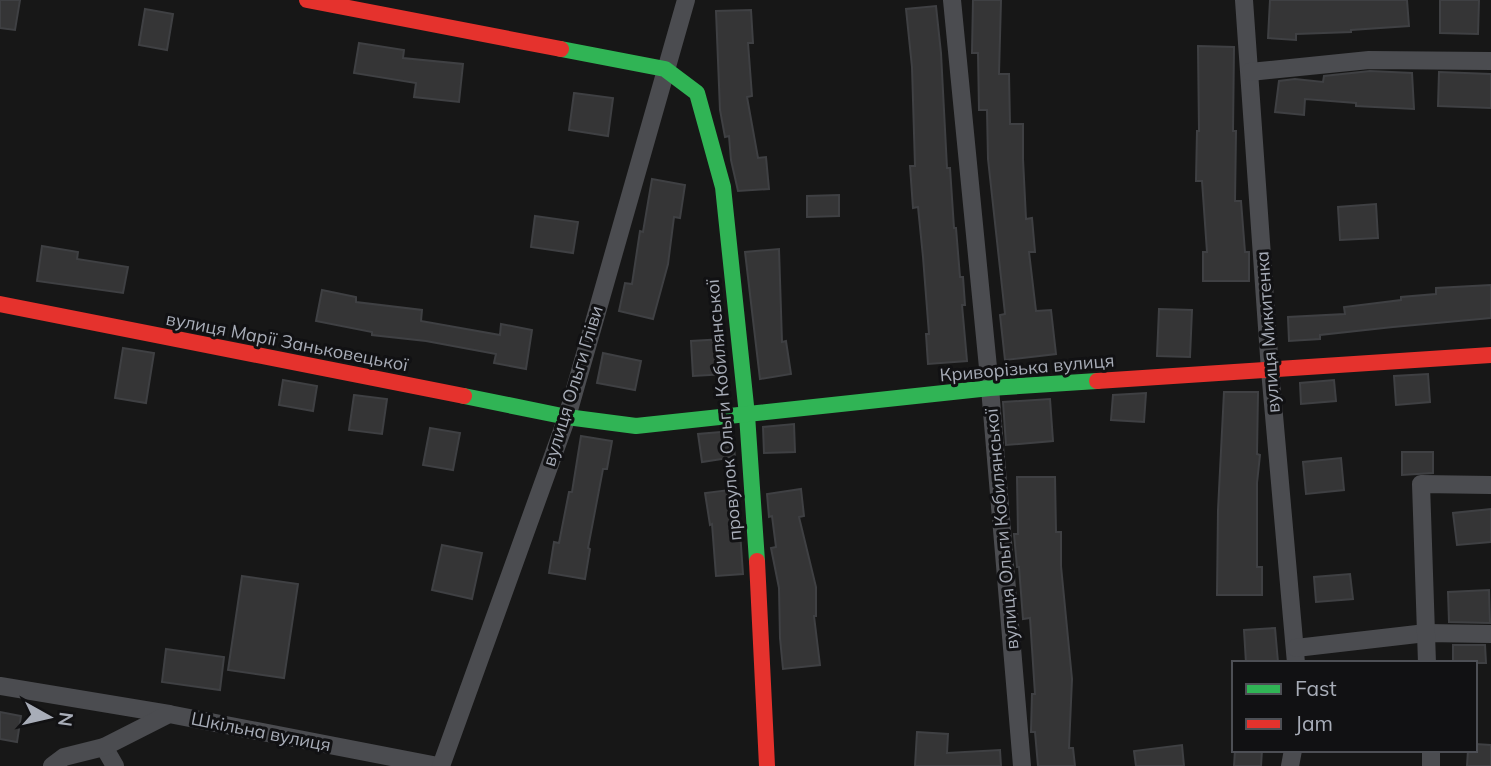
<svg xmlns="http://www.w3.org/2000/svg" width="1491" height="766" font-family="Mulish,sans-serif">
  <style>
    .building { fill: #353536; stroke: #3f4043; stroke-width: 2 }
    .lines { fill: none; stroke-linecap: round; stroke-linejoin: round }
    .street { stroke: #4b4c50; stroke-width: 18 }
    .fast { stroke: #30b455; stroke-width: 16 }
    .jam { stroke: #e5322d; stroke-width: 16 }
    .labels { text-anchor: middle; stroke-width: 6; stroke-linejoin: round; paint-order: stroke }
    .street-label { font-size: 18px; fill: #a8adb8; stroke: #111113 }
  </style>
  <rect width="100%" height="100%" fill="#171717"/>
  <g class="building">
    <path d="M0 0H20L15 30 0 28Z"/>
    <path d="M973 0H1001L999 74H1009L1010 124H1023V159L1026 219 1032 218 1035 252H1029L1036 311 1051 310 1056 354 1005 360 1000 315 1005 314 988 159 987 110H979L978 53H972Z"/>
    <path d="M1270 0H1407L1409 26 1351 30V32L1296 34V40L1268 38Z"/>
    <path d="M1440 0H1479L1478 34 1440 33Z"/>
    <path d="M936 6 941 53 947 168H950L954 228H956L960 277H963L965 305H962L967 361 928 364 926 334H929L923 257 918 207 913 208 910 166H915L912 67 906 9Z"/>
    <path d="M145 9 173 14 167 50 139 45Z"/>
    <path d="M751 10 753 43H748L752 96 747 97 758 158 766 157 769 189 738 191 731 160 729 136 725 137 720 110 716 11Z"/>
    <path d="M359 43 404 50 403 58 463 64 459 102 414 97 416 83 354 73Z"/>
    <path d="M1198 46 1234 47 1233 131H1236L1235 201H1241L1245 252H1249V281H1203V252H1207L1202 181H1196L1197 131H1199Z"/>
    <path d="M1370 71 1412 73 1414 109 1356 106V103L1305 99 1304 115 1275 112 1279 81 1295 79 1323 82 1324 76Z"/>
    <path d="M1439 72 1491 74V108L1438 106Z"/>
    <path d="M574 93 613 98 608 136 569 130Z"/>
    <path d="M652 179 685 185 680 218 674 217 668 264 653 319 619 311 625 283 632 284 640 231 643 232Z"/>
    <path d="M839 195V216L807 217V196Z"/>
    <path d="M1376 204 1378 238 1340 240 1338 207Z"/>
    <path d="M535 216 578 222 573 253 531 247Z"/>
    <path d="M42 246 78 252 77 259 128 267 123 293 37 281Z"/>
    <path d="M779 249 782 342 786 341 791 374 760 379 745 252Z"/>
    <path d="M1491 285V318L1393 327 1320 335V339L1289 341 1288 317 1345 314 1344 307 1401 300V297L1436 294V288Z"/>
    <path d="M322 290 356 297V302L422 310 421 321 500 335 501 324 532 330 526 369 494 363 496 354 426 341 372 335V332L316 321Z"/>
    <path d="M1159 309 1192 310 1190 357 1157 356Z"/>
    <path d="M724 339 727 374 693 376 691 341Z"/>
    <path d="M123 348 154 353 146 403 115 398Z"/>
    <path d="M603 353 641 361 635 390 597 383Z"/>
    <path d="M1428 374 1430 402 1396 405 1394 376Z"/>
    <path d="M283 380 317 386 313 411 279 405Z"/>
    <path d="M1334 380 1336 401 1301 404 1300 383Z"/>
    <path d="M1224 392H1258L1257 454 1260 455 1257 483V567H1262V595H1217L1218 510Z"/>
    <path d="M1146 393 1144 422 1111 420 1113 395Z"/>
    <path d="M354 395 387 399 382 434 349 430Z"/>
    <path d="M1050 399 1053 441 1006 445 1003 402Z"/>
    <path d="M794 424 795 452 764 453 763 427Z"/>
    <path d="M430 428 460 433 453 470 423 465Z"/>
    <path d="M732 431 735 457 702 462 698 434Z"/>
    <path d="M581 436 612 441 607 469H603L588 548 590 549 585 579 549 573 554 542 559 543 569 492H572Z"/>
    <path d="M1402 452H1433V473L1402 475Z"/>
    <path d="M1341 458 1344 490 1306 494 1303 462Z"/>
    <path d="M1017 477H1055L1056 532H1061V566L1072 679 1069 748H1073L1075 766H1038L1035 732H1031L1032 694H1035L1030 618 1023 619 1019 567H1017L1014 534H1018Z"/>
    <path d="M737 489 743 574 716 576 712 524 710 525 705 493Z"/>
    <path d="M801 489 804 516 799 517 816 587V616H814L820 665 783 669 780 638 779 588 771 548 776 547 772 516 769 517 767 494Z"/>
    <path d="M1491 509V542L1457 545 1453 513Z"/>
    <path d="M442 545 482 553 472 599 432 590Z"/>
    <path d="M1350 574 1353 599 1316 602 1314 577Z"/>
    <path d="M242 576 298 584 284 678 228 670Z"/>
    <path d="M1489 590 1490 623 1449 622 1448 592Z"/>
    <path d="M1275 628 1278 662 1246 663 1244 630Z"/>
    <path d="M1453 645H1485L1486 663H1453Z"/>
    <path d="M166 649 224 657 220 690 162 682Z"/>
    <path d="M0 712 21 716 17 742 0 739Z"/>
    <path d="M917 732 948 734 947 753 1000 750 1001 766H915Z"/>
    <path d="M1475 744 1491 745V766H1467L1468 750H1475Z"/>
    <path d="M1182 745 1184 766H1136L1134 751Z"/>
    <path d="M1235 750H1262L1261 766H1234Z"/>
  </g>
  <g class="lines">
    <g class="street">
      <path d="M952 0 990 388 1022 766"/>
      <path d="M1244 0 1270 370 1296 663"/>
      <path d="M1250 72 1369 60 1491 61"/>
      <path d="M1296 648 1426 633 1491 634"/>
      <path d="M1427 663 1421 484 1491 485"/>
      <path d="M0 686 169 714"/>
      <path d="M104 747 115 766"/>
      <path d="M1431 750V766"/>
      <path d="M52 766 64 757 104 747 169 714 438 766"/>
      <path d="M441 766 567 417 686 0"/>
      <path d="M1290 766 1293 750"/>
    </g>
    <g class="fast">
      <path d="M561 49 665 69 697 93 723 187 747 415 757 561"/>
      <path d="M464 396 567 417 636 426 990 388 1097 381"/>
    </g>
    <g class="jam">
      <path d="M307 0 561 49"/>
      <path d="M0 304 464 396"/>
      <path d="M1097 381 1491 355"/>
      <path d="M757 561 767 766"/>
    </g>
  </g>
  <g class="labels">
    <g class="street-label">
      <text transform="translate(1268 332) rotate(-94)" y="6">вулиця Микитенка</text>
      <text transform="translate(287 342) rotate(11)" y="6">вулиця Марії Заньковецької</text>
      <text transform="translate(1027 368) rotate(-5)" y="6">Криворізька вулиця</text>
      <text transform="translate(573 386) rotate(-73)" y="6">вулиця Ольги Гліви</text>
      <text transform="translate(724 410) rotate(-95)" y="6">провулок Ольги Кобилянської</text>
      <text transform="translate(1002 529) rotate(-95)" y="6">вулиця Ольги Кобилянської</text>
      <text transform="translate(261 732) rotate(11)" y="6">Шкільна вулиця</text>
    </g>
  </g>
  <rect x="1232" y="661" width="245" height="91" fill="#111113" stroke="#4d4f55" stroke-width="2"/>
  <rect x="1246" y="684" width="35" height="10" fill="#30b455" stroke="#4d4f55" stroke-width="2"/>
  <text x="1295" y="696" font-size="21" fill="#a8adb8">Fast</text>
  <rect x="1246" y="719" width="35" height="10" fill="#e5322d" stroke="#4d4f55" stroke-width="2"/>
  <text x="1295" y="731" font-size="21" fill="#a8adb8">Jam</text>
  <g transform="translate(49 717) rotate(98)" stroke="#111113" stroke-width="5" paint-order="stroke">
  <path d="M0-5L12 26L0 18L-12 26Z" fill="#a8adb8"/>
  <text y="-10" font-size="19" font-weight="bold" text-anchor="middle" fill="#a8adb8">N</text>
  </g>
</svg>
